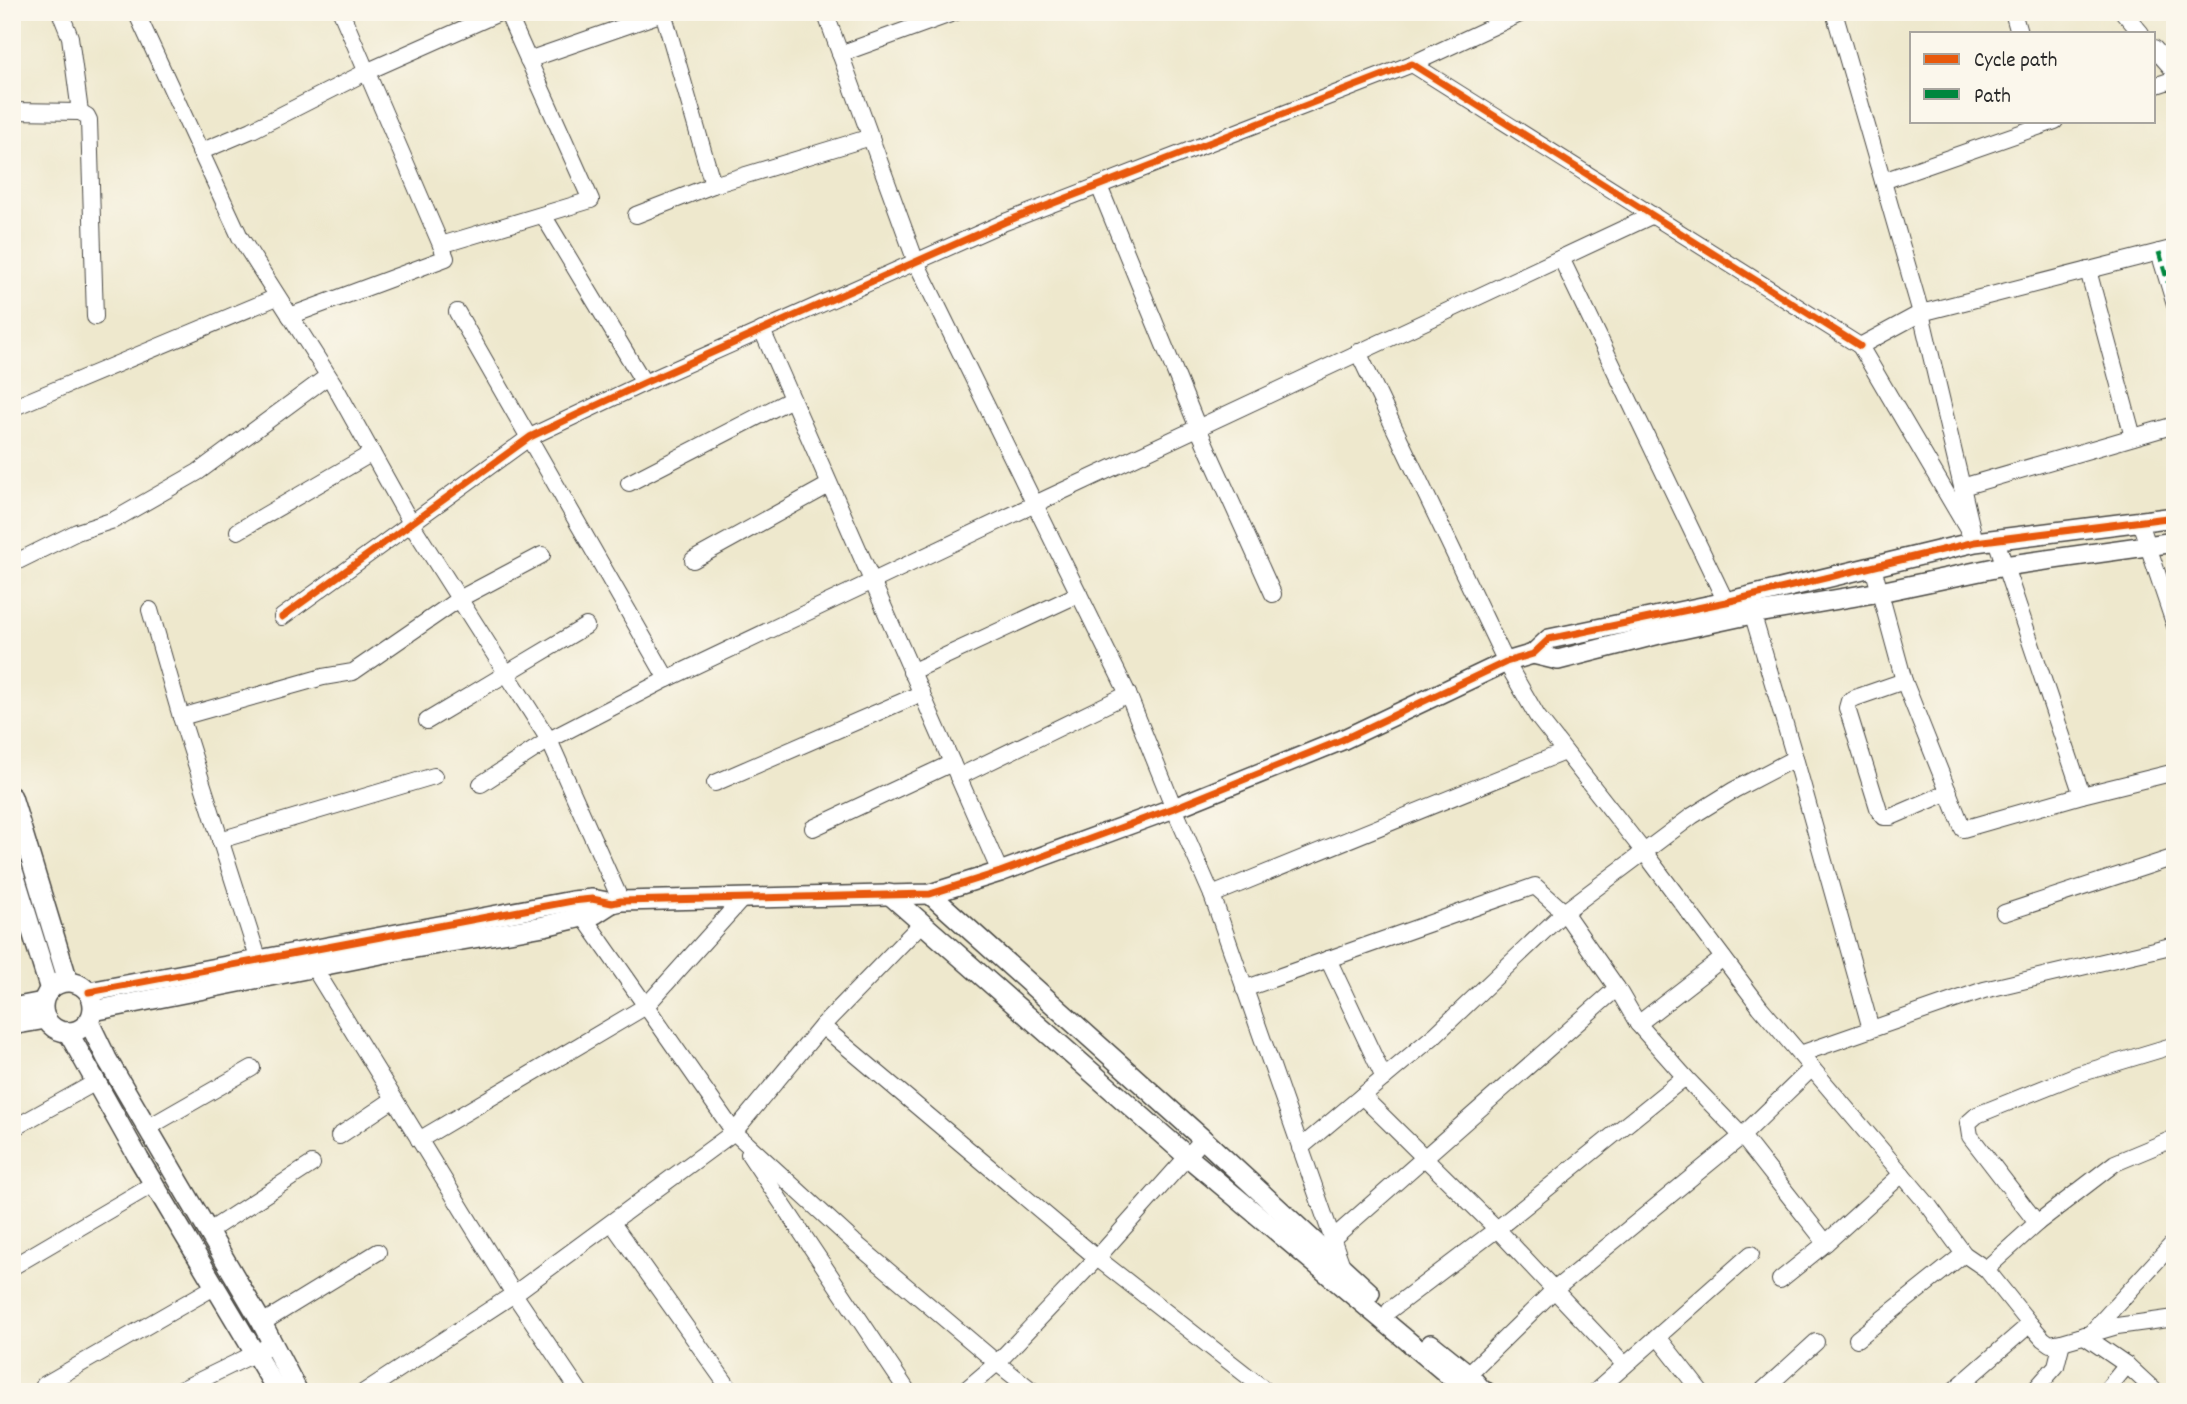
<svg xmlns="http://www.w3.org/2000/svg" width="2187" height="1404" font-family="Dekko,sans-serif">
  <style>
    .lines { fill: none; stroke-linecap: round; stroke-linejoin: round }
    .minor-casing { stroke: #484743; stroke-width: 18 }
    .tertiary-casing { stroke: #484743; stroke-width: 22 }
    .minor { stroke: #fff; stroke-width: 16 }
    .tertiary { stroke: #fff; stroke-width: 19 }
    .quiet { stroke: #00873e; stroke-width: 5; stroke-dasharray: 10 5; stroke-linecap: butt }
    .cycleway-casing { stroke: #fbf7ec; stroke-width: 11 }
    .cycleway { stroke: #e8590c; stroke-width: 7 }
  </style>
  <rect width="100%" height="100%" fill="#fbf7ec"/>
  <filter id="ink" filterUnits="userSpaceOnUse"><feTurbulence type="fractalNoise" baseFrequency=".0143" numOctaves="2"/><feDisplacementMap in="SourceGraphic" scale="14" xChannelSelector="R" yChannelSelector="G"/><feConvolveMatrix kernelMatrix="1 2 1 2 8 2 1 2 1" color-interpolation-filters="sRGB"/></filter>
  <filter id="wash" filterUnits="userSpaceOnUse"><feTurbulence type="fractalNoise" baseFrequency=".00686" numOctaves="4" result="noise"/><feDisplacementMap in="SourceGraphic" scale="28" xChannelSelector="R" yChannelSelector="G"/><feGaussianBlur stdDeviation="1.57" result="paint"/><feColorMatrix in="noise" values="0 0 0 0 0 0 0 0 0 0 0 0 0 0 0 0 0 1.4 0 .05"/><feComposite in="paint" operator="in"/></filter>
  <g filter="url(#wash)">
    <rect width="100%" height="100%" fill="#eee8cd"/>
  </g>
  <g filter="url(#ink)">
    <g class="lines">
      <g class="minor-casing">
        <g id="minor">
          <path d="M60 12 70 37 80 112"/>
          <path d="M136 12 240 237 333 383 411 523 549 740 481 784"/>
          <path d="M341 12 441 245"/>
          <path d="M663 12 713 185 871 137"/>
          <path d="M825 12 916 262 1128 694 1174 808 1212 895 1342 1266"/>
          <path d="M1834 12 1921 313 2175 248"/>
          <path d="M2013 12 2019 33"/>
          <path d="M2123 12 2141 33"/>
          <path d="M2154 48 2175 72"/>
          <path d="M840 54 956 12"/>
          <path d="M528 60 663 13"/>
          <path d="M1412 64 1524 12"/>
          <path d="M2154 86 2175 79"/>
          <path d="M12 111 80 112 87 116 89 120 95 317"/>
          <path d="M200 152 252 130 366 72 501 12"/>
          <path d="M1883 181 2055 121"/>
          <path d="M1099 186 1198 428 1273 594"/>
          <path d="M543 215 644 383"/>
          <path d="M636 215 713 185"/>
          <path d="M2159 252 2175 305"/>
          <path d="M1561 258 1726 602"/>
          <path d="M2088 270 2133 437"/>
          <path d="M457 312 667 679"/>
          <path d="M1921 313 1975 542 1860 346Z"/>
          <path d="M290 316 446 258 441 245 591 200 507 12"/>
          <path d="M762 330 1000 872"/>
          <path d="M1358 352 1506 662 1537 716 1644 852 1760 1007 1929 1206 1964 1254 1986 1269"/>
          <path d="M12 408 277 297"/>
          <path d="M629 483 792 399"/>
          <path d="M1962 487 2175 425"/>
          <path d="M2140 522 2175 626"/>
          <path d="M238 531 372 453"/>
          <path d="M1996 540 2082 795"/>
          <path d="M693 560 829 485"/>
          <path d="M12 564 77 532 114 520 198 472 328 376"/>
          <path d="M1873 567 1904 681 1963 829 2082 795 2175 772"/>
          <path d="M1749 602 1795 758 1871 1029"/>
          <path d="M150 610 181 717 259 961"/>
          <path d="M282 617 530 437 644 383 1005 222 1412 64 1860 346"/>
          <path d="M911 672 1079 594"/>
          <path d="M1904 681 1855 698 1849 701 1847 708 1879 811 1884 817H1891L1949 792"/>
          <path d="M181 717 323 677 353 672 459 599 542 555"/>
          <path d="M427 721 586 626"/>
          <path d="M958 777 1128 694"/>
          <path d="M715 783 922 693"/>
          <path d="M813 828 952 763"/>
          <path d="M220 840 434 776"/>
          <path d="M1212 895 1564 752"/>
          <path d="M743 898 646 1006 734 1132 822 1026 922 923"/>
          <path d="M621 901 549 740 667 679 1035 504 1653 215"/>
          <path d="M2004 913 2175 857"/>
          <path d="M1328 959 1384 1078"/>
          <path d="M314 968 514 1294 580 1392"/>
          <path d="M1244 989 1535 886 1564 912 1435 1035 1300 1148"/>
          <path d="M1638 1024 1723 958"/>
          <path d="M822 1026 1097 1258 1268 1392"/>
          <path d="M1800 1054 1984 990 2175 945"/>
          <path d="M1685 1077 1742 1136 1826 1243"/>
          <path d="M1362 1096 1497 1229 1625 1365"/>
          <path d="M149 1127 252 1068"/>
          <path d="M12 1129 96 1082"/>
          <path d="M339 1136 394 1099"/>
          <path d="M419 1140 646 1006 578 909"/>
          <path d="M749 1154 908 1392"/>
          <path d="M612 1223 732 1392"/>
          <path d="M2037 1223 2115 1163 2175 1138"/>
          <path d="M209 1231 312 1164"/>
          <path d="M1332 1239 1617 988 1564 912 1692 816 1734 790 1795 758"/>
          <path d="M12 1267 155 1183"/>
          <path d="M1780 1280 1826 1243 1902 1174"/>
          <path d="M1390 1310 1497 1229 1685 1077 1638 1024 1617 988"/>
          <path d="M262 1323 378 1252"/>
          <path d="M2030 1324 1986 1269 2037 1223 1970 1136 1968 1123 1977 1115 2079 1074 2175 1045"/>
          <path d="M2090 1334 2175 1241"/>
          <path d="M2083 1335 2127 1365 2156 1392"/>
          <path d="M1658 1337 1701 1392"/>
          <path d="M1857 1339 1964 1254"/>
          <path d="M44 1385 216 1286"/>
          <path d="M176 1392 256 1353 273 1343"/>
          <path d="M364 1392 514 1294 734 1132 854 1242 997 1363 1097 1258 1203 1139"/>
          <path d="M963 1392 997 1363 1034 1392"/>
          <path d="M1450 1392 1553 1291 1742 1136 1812 1068"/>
          <path d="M1595 1392 1751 1254"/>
          <path d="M1761 1392 1816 1342"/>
          <path d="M1952 1392 2030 1324 2043 1339 2050 1344 2062 1342 2117 1326 2175 1318"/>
          <path d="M2033 1392 2056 1366 2062 1342"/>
          <path d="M2105 1392 2127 1365"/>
        </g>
      </g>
      <g class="tertiary-casing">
        <g id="tertiary">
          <path d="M1533 654 1558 660 1659 634 1752 614 1880 592 2004 566 2175 542"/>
          <path d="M12 797 68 981"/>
          <path d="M12 867 50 990"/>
          <path d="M889 894 1188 1157 1458 1383 1486 1392"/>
          <path d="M930 894 1203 1139 1370 1293"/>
          <circle cx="68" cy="1007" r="25"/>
          <path d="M89 992 572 901 592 899 612 903 621 901 930 894 1000 872 1174 808 1342 740 1506 662 1533 654 1549 639 1726 602 1975 542 2175 517"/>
          <path d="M12 1008 43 1002"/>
          <path d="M93 1011 386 953 544 926 595 914 612 903"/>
          <path d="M89 1022 107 1059 262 1323 298 1392"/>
          <path d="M12 1025 46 1019"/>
          <path d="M68 1032 139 1159 278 1392"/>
          <path d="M1431 1344 1467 1373 1482 1390"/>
        </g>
      </g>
      <use href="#minor" class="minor"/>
      <use href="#tertiary" class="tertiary"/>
      <path class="quiet" d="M2159 252 2175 305"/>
      <g class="cycleway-casing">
        <g id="cycleway">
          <path d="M282 617 530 437 644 383 1005 222 1412 64 1860 346"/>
          <path d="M89 992 572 901 592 899 612 903 621 901 930 894 1000 872 1174 808 1342 740 1506 662 1533 654 1549 639 1726 602 1975 542 2175 517"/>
        </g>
      </g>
      <use href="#cycleway" class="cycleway"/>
    </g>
  </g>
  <rect width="2187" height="1404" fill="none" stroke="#fbf7ec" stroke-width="42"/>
  <rect x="1910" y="32" width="245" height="91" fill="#fbf7ec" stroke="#a8a59f" stroke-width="2"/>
  <rect x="1924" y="54" width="35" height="10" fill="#e8590c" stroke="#a8a59f" stroke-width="2"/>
  <text x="1974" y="66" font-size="21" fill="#2b2b2b">Cycle path</text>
  <rect x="1924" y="89" width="35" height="10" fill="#00873e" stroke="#a8a59f" stroke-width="2"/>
  <text x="1974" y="102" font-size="21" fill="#2b2b2b">Path</text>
</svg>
